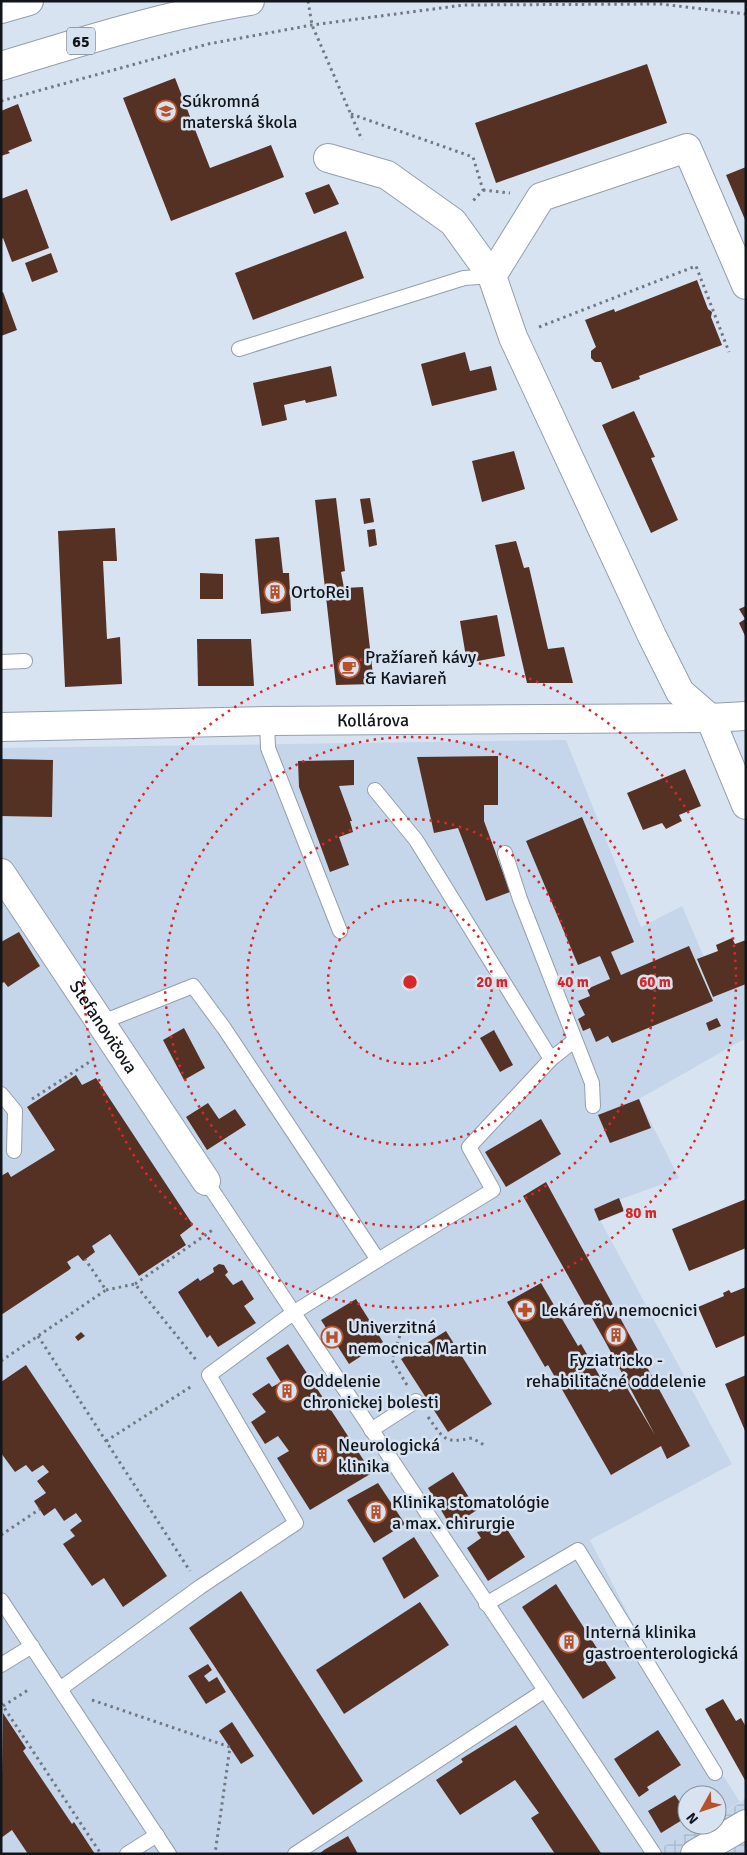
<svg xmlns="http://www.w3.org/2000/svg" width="747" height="1855" font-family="Signika,sans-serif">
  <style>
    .built { fill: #c5d6ea }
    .industrial { fill: url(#industrial-grid) }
    .building { fill: #553124 }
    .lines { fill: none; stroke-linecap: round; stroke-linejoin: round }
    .lane-casing { stroke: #949fac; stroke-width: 16 }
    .street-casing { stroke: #949fac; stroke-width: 30 }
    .primary-casing { stroke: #949fac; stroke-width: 30 }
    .path { stroke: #717982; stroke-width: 3; stroke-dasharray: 2.5 4; stroke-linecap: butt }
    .lane { stroke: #fff; stroke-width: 14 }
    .street { stroke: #fff; stroke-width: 28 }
    .primary { stroke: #fff; stroke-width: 28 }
    .ring { fill: none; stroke: #d62828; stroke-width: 2.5; stroke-dasharray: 2.5 5 }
    .labels { text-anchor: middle; stroke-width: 5; stroke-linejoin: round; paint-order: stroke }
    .shield { fill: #d7e3f1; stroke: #4d545b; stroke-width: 1 }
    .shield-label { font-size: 16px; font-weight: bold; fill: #12161b }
    .poi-label { font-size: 18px; fill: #12161b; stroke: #d7e3f1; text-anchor: start }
    .street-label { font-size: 18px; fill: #12161b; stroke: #d7e3f1 }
    .centre { fill: #d62828; stroke: #d7e3f1; stroke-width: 2.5 }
    .ring-label { font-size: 15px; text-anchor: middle; font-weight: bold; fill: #d62828; stroke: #d7e3f1; stroke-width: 5; stroke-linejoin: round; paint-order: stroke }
  </style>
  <defs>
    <pattern id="industrial-grid" width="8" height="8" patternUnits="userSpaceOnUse" patternTransform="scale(1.25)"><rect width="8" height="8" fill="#c5d6ea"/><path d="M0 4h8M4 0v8" fill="none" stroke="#a8b7c8"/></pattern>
  </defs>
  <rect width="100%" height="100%" fill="#d7e3f1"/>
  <path class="built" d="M566 740 641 927 682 906 720 994 746 984V1038L639 1099 679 1178 594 1209 732 1464 590 1540 661 1678 740 1802 717 1816V1795H687V1825H701L651 1854H1V748Z"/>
  <path class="industrial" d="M746 1797V1854H651L701 1825H717V1816L740 1803Z"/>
  <g class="building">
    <path d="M647 64 667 123 496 183 475 123Z"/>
    <path d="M175 78 210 168 271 145 284 177 171 221 123 98Z"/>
    <path d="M18 104 32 141 8 151 10 153 1 156V111Z"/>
    <path d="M746 167V222L726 175Z"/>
    <path d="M329 184 339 204 314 214 305 193Z"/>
    <path d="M27 189 49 248 12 262 3 238 1 239V199Z"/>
    <path d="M346 231 364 278 253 320 235 273Z"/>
    <path d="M51 253 58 272 32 282 25 263Z"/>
    <path d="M697 280 708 309 712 312 711 317 722 345 639 376 640 379 612 389 601 362H595L591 358V351L596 347 585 320 614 309 615 312Z"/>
    <path d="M3 292 17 330 1 336V293Z"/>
    <path d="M465 352 470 371 491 366 497 390 432 406 421 364Z"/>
    <path d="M331 366 337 396 306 403 305 400 284 405 287 420 262 426 253 383Z"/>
    <path d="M634 411 655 457 651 458 678 520 651 533 602 425Z"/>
    <path d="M514 451 525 489 482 502 472 461Z"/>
    <path d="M336 498 345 571 341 572 344 588 363 587 374 684 336 685 315 500Z"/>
    <path d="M370 498 374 522 364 524 360 499Z"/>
    <path d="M115 528 117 561H103L107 639 120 637 122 684 65 687 58 531Z"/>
    <path d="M375 529 377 545 369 547 367 530Z"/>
    <path d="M279 537 283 573H289L291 611 261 614 255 539Z"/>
    <path d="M516 541 524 568 529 567 548 649 564 647 573 683H527L495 545Z"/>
    <path d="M200 573 223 574V599H200Z"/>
    <path d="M746 606V638L739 623 745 619 739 609Z"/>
    <path d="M497 615 505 656 467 663 460 621Z"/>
    <path d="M197 639H251L254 686H198Z"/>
    <path d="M498 756V805H484V821L510 892 486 901 458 828 434 833 417 757Z"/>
    <path d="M1 759 53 760 52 817 1 816Z"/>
    <path d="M354 760V785L339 786 352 821H350L353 832 339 837 349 865 330 872 299 787 298 761Z"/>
    <path d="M685 769 701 806 679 815 682 821 666 829 662 823 643 830 627 793Z"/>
    <path d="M582 817 634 942 611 952 621 975 689 946 713 1001 612 1043 608 1036 596 1042 590 1028 583 1031 578 1019 585 1015 578 1001 590 996 587 989 610 979 600 956 578 965 526 841Z"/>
    <path d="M19 932 40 966 8 987 4 982 1 984V942Z"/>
    <path d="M732 938 735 944 746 940V984L713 997 697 959 718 951 716 945Z"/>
    <path d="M717 1018 721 1026 709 1031 706 1023Z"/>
    <path d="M184 1028 205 1068 184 1080 163 1040Z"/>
    <path d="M494 1030 513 1065 500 1072 480 1038Z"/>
    <path d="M76 1075 82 1085 96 1078 193 1225 180 1235 186 1245 139 1276 110 1234 92 1246 95 1252 83 1261 78 1255 67 1262 71 1268 69 1270 1 1315V1176L8 1172 11 1177 55 1150 27 1107Z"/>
    <path d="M639 1099 651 1128 610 1143 598 1115Z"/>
    <path d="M208 1103 219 1119 235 1109 246 1125 207 1150 186 1117Z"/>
    <path d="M541 1119 561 1154 506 1187 485 1152Z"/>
    <path d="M546 1182 690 1446 667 1459 661 1446 611 1475 548 1365 545 1367 507 1302 541 1283 578 1346 581 1344 609 1392 624 1383 655 1435 606 1343 523 1196Z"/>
    <path d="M619 1198 624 1211 599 1221 594 1209Z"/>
    <path d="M746 1199V1248L689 1271 672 1229Z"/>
    <path d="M219 1264 224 1265 228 1272 225 1275 233 1285 242 1280 254 1299 244 1306 256 1323 218 1347 210 1335 207 1338 178 1292 198 1278 200 1281 214 1272 213 1268Z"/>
    <path d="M746 1287V1335L716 1348 698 1307 724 1296 723 1293 729 1290 731 1293Z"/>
    <path d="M356 1299 383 1342 349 1364 321 1320Z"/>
    <path d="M446 1331 492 1404 448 1432 401 1359Z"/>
    <path d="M81 1332 85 1336 78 1341 75 1337Z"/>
    <path d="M288 1344 372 1473 310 1510 277 1458 289 1451 278 1436 265 1444 251 1422 266 1412 252 1394 269 1383 272 1387 281 1382 266 1358Z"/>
    <path d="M26 1365 167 1576 123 1607 104 1578 92 1586 63 1544 75 1536 70 1530 82 1521 76 1513 64 1521 55 1508 44 1516 34 1501 46 1493 37 1481 49 1472 43 1465 32 1472 26 1465 15 1472 1 1453V1382Z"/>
    <path d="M746 1375V1433L725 1384Z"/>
    <path d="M453 1472 477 1510 451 1527 428 1488Z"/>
    <path d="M378 1483 405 1524 374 1543 347 1500Z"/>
    <path d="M503 1523 525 1557 488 1581 467 1548 481 1538 477 1532 487 1524 493 1530Z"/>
    <path d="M414 1537 439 1576 404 1599 382 1558Z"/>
    <path d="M556 1584 616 1678 583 1699 522 1607Z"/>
    <path d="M241 1591 363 1781 313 1815 189 1628Z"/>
    <path d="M420 1602 449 1645 344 1714 316 1670Z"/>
    <path d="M208 1664 212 1670 204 1676 209 1682 217 1677 226 1692 206 1704 188 1676Z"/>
    <path d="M723 1699 736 1721 741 1718 746 1727V1782L705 1709Z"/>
    <path d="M3 1713 26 1748 23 1751 72 1824 74 1822 95 1854H28L12 1830 1 1838Z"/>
    <path d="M232 1722 254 1756 241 1764 219 1731Z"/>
    <path d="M516 1725 563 1796 601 1853 555 1854 531 1818 539 1813 515 1780 460 1815 436 1780 463 1762 461 1759Z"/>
    <path d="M658 1730 681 1765 647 1787 649 1790 639 1797 614 1759Z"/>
    <path d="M675 1795 687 1813V1817L661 1833 648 1811Z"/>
    <path d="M348 1836 358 1854H319L324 1850Z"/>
  </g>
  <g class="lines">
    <g class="lane-casing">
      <g id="lane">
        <path d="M239 349 464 278 492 276"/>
        <path d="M1 662 25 661"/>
        <path d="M267 721 268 748 340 931"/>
        <path d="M375 790 416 840 551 1059"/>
        <path d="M505 853 520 899 592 1083 593 1106"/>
        <path d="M100 1023 193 986 224 1028 378 1260 493 1190 469 1147 551 1059 574 1041"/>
        <path d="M1 1094 15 1111 14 1151"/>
        <path d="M206 1181 654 1854"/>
        <path d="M371 1430 416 1401"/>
        <path d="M1 1600 169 1854"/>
        <path d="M486 1604 578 1550 715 1773"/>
        <path d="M1 1665 32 1646"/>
        <path d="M60 1689 200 1587 296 1523 209 1375 293 1313 378 1260"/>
        <path d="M127 1854 157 1835"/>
        <path d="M295 1854 544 1691"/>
      </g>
    </g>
    <g class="street-casing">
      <g id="street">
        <path d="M328 158 387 175 453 222 492 276"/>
        <path d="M746 285 687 148 541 197 492 276 513 337 652 636 680 692 710 718 746 805"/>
        <path id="s1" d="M1 727 267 721 710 718 746 716"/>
        <path id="s2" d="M1 873 206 1181"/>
        <path d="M695 1854 746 1824"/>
      </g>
    </g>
    <g class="primary-casing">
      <g id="primary">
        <path d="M1 9 29 1"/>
        <path d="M1 66C83 41 165 15 250 1"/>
      </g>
    </g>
    <g class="path">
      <path d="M308 1 312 25 362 140"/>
      <path d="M1 101 208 44 312 25 464 5 661 4 746 14"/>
      <path d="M351 114 473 157 483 190 471 203"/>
      <path d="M483 190 510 193"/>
      <path d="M539 327 696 266 729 352"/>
      <path d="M32 1099 94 1059"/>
      <path d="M135 1284 214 1229"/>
      <path d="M106 1290 135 1284 197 1361"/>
      <path d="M401 1323V1332L392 1360 407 1385"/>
      <path d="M38 1336 190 1571"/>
      <path d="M1 1361 106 1290 85 1259"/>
      <path d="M428 1417C444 1439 444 1444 472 1438L486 1446"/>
      <path d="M106 1441 192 1386"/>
      <path d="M1 1535 40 1509"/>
      <path d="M92 1700 230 1747 215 1854"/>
      <path d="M1 1703 101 1854"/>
      <path d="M3 1706 28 1690"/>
    </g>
    <use href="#lane" class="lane"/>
    <use href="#street" class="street"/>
    <use href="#primary" class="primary"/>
  </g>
  <g class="ring">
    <circle cx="410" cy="982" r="82"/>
    <circle cx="410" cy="982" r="163"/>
    <circle cx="410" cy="982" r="245"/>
    <circle cx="410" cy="982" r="326"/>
  </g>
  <defs>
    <g id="school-ring" transform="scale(1.125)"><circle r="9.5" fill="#d7e3f1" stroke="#b8512a" stroke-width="1.5"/><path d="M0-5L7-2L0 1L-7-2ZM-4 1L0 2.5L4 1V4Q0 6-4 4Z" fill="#b8512a"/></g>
    <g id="building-ring" transform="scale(1.125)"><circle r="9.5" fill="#d7e3f1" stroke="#b8512a" stroke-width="1.5"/><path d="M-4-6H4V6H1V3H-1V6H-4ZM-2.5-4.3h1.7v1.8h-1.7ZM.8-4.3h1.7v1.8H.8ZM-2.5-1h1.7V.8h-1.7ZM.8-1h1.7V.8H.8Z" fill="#b8512a"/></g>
    <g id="cafe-ring" transform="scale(1.125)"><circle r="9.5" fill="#d7e3f1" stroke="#b8512a" stroke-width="1.5"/><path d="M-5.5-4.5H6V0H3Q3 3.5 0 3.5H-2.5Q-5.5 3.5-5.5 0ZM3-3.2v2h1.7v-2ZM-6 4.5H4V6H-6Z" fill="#b8512a"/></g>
    <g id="pharmacy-ring" transform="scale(1.125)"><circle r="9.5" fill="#d7e3f1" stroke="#b8512a" stroke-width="1.5"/><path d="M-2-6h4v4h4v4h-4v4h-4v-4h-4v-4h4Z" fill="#b8512a"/></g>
    <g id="hospital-ring" transform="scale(1.125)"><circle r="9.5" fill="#d7e3f1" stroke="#b8512a" stroke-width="1.5"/><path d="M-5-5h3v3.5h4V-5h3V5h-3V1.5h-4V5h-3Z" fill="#b8512a"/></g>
  </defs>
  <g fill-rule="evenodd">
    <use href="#school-ring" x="166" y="111"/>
    <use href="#building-ring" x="275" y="592"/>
    <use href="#cafe-ring" x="349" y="667"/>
    <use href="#pharmacy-ring" x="525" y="1310"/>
    <use href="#building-ring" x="616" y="1335"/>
    <use href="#hospital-ring" x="332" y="1337"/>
    <use href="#building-ring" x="287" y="1391"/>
    <use href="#building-ring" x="322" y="1455"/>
    <use href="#building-ring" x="376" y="1512"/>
    <use href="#building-ring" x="569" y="1642"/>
  </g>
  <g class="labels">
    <rect class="shield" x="67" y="27.5" width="28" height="27" rx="4"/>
    <g class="shield-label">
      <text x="81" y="47">65</text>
    </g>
    <g class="poi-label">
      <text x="182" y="107">Súkromná<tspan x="182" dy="21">materská škola</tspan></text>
      <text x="291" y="598">OrtoRei</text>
      <text x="365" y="663">Pražíareň kávy<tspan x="365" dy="21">&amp; Kaviareň</tspan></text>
      <text x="541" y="1316">Lekáreň v nemocnici</text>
      <text x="348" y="1333">Univerzitná<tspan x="348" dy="21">nemocnica Martin</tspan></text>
      <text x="616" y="1366" text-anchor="middle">Fyziatricko -<tspan x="616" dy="21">rehabilitačné oddelenie</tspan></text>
      <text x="303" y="1387">Oddelenie<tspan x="303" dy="21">chronickej bolesti</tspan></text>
      <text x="338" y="1451">Neurologická<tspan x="338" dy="21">klinika</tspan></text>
      <text x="392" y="1508">Klinika stomatológie<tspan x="392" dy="21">a max. chirurgie</tspan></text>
      <text x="585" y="1638">Interná klinika<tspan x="585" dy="21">gastroenterologická</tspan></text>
    </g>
    <g class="street-label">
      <text dy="6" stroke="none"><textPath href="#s1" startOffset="372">Kollárova</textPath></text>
      <text dy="6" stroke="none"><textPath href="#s2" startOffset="185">Štefanovičova</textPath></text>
    </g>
  </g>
  <circle cx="410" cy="982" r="8" class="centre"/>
  <g class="ring-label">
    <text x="492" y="987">20 m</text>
    <text x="573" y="987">40 m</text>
    <text x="655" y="987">60 m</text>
    <text x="641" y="1218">80 m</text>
  </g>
  <rect width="747" height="1855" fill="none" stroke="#12161b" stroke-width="5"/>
  <g transform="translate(702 1810) rotate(230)"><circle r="24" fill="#d7e3f1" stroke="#88919b"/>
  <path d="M0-4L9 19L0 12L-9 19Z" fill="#b8512a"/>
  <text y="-8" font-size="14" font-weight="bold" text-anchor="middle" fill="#12161b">N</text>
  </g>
</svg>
